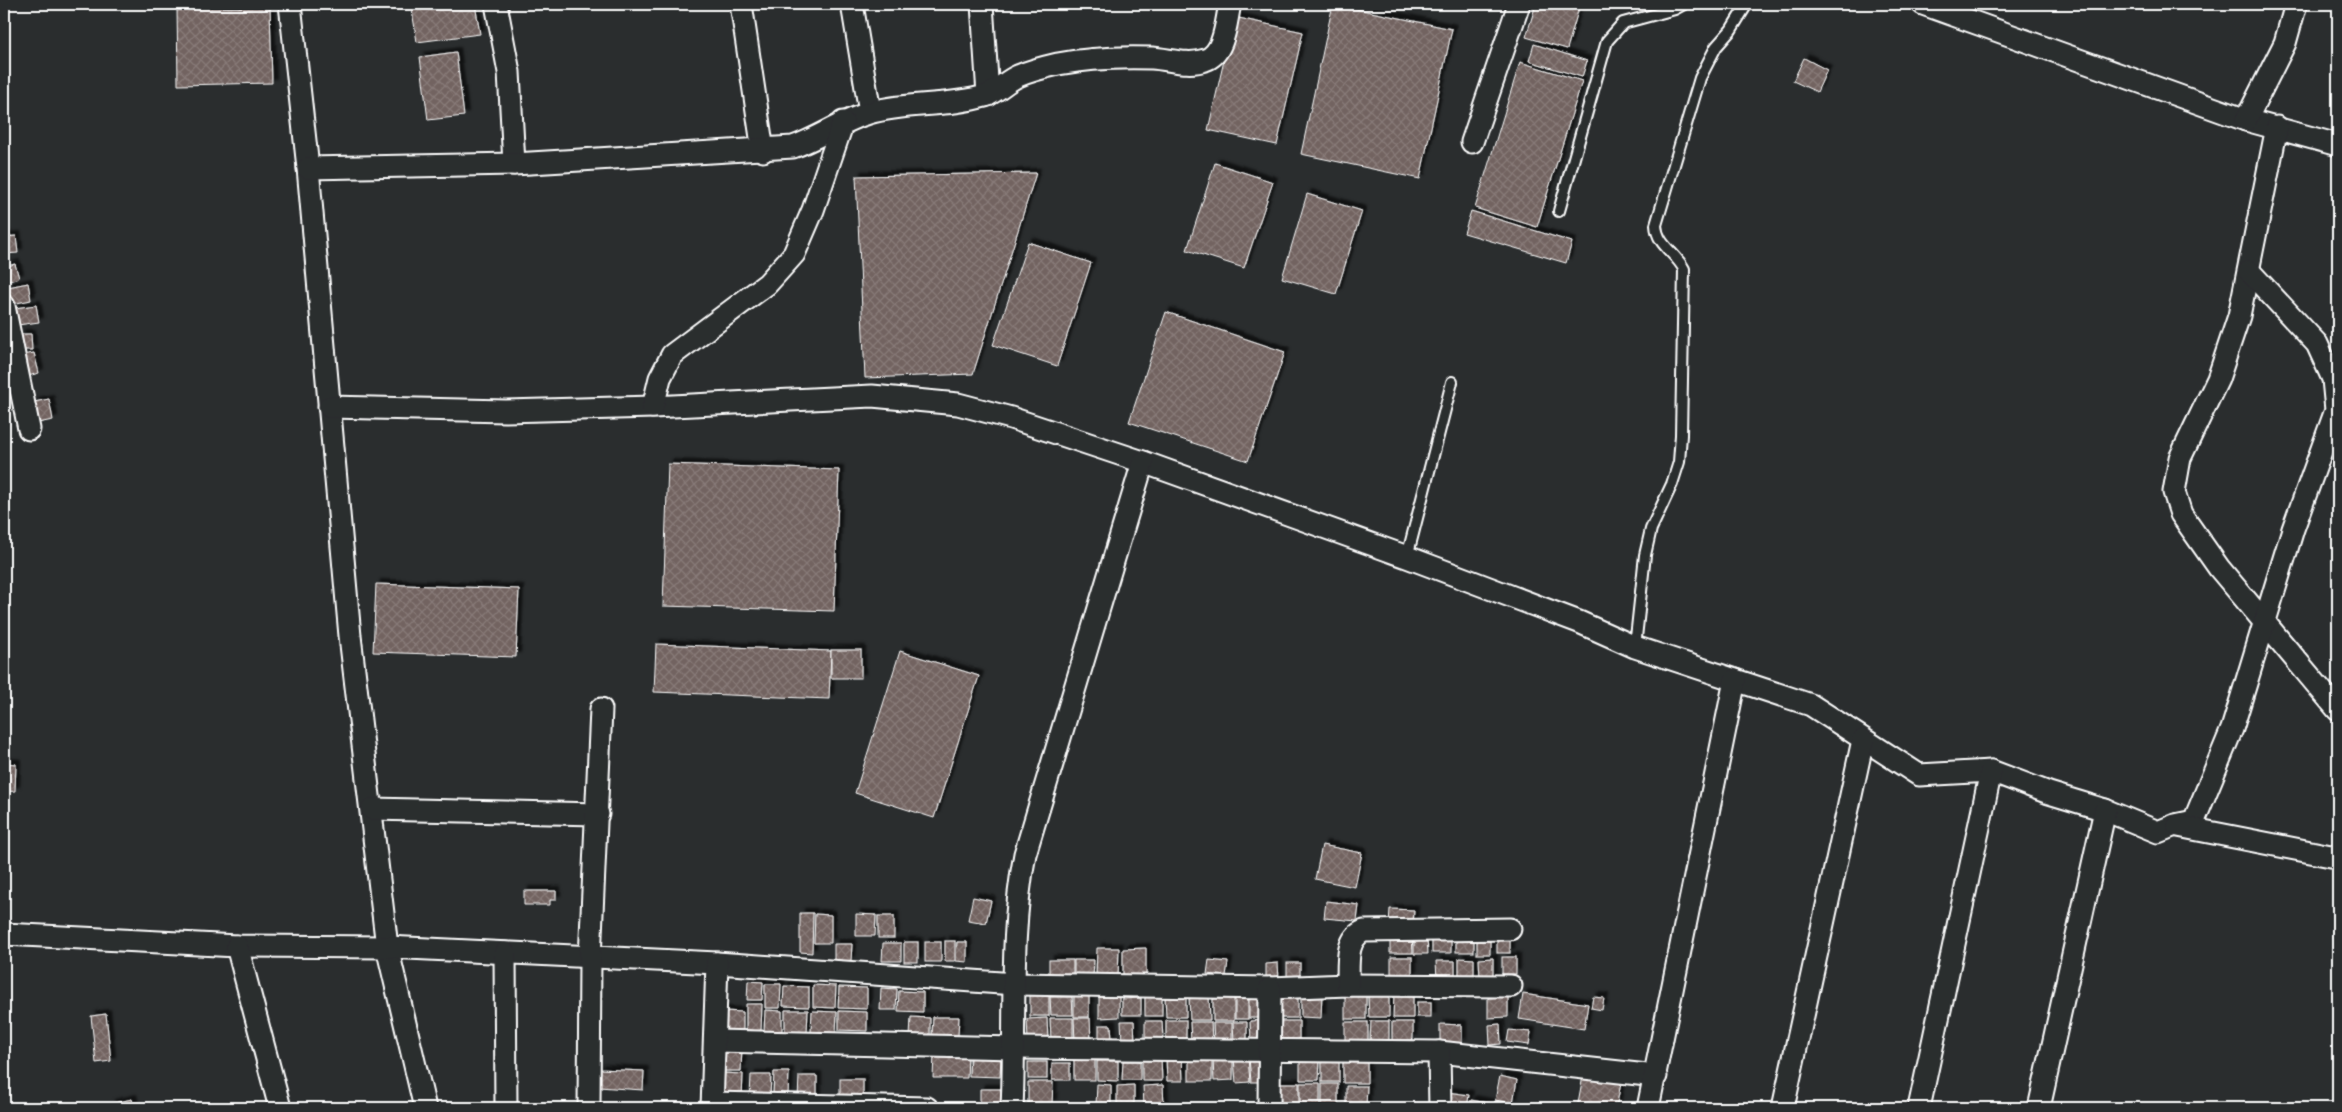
<svg xmlns="http://www.w3.org/2000/svg" width="2342" height="1112" font-family="'Gochi Hand',sans-serif">
  <style>
    .building { fill: url(#building-cross-hatch); stroke: #fff; filter: url(#shadow) }
    .lines { fill: none; stroke-linecap: round; stroke-linejoin: round }
    .service-casing { stroke: #fff; stroke-width: 14 }
    .minor-casing { stroke: #fff; stroke-width: 25 }
    .service { stroke: #2a2d2e; stroke-width: 10 }
    .minor { stroke: #2a2d2e; stroke-width: 21 }
  </style>
  <defs>
    <pattern id="building-cross-hatch" width="8" height="8" patternUnits="userSpaceOnUse" patternTransform="scale(1.25)"><rect width="8" height="8" fill="#726360"/><path d="M0 0l8 8M0 8l8-8" fill="none" stroke="#877a78"/></pattern>
    <filter id="shadow"><feDropShadow dx="4.5" dy="-4.5" stdDeviation="1" flood-color="#0009"/></filter>
  </defs>
  <rect width="100%" height="100%" fill="#2a2d2e"/>
  <filter id="ink" filterUnits="userSpaceOnUse"><feTurbulence type="fractalNoise" baseFrequency=".02" numOctaves="2"/><feDisplacementMap in="SourceGraphic" scale="10" xChannelSelector="R" yChannelSelector="G"/><feConvolveMatrix kernelMatrix="1 2 1 2 8 2 1 2 1" color-interpolation-filters="sRGB"/></filter>
  <g filter="url(#ink)">
    <g class="building">
      <path d="M411 4H475L480 34 417 42Z"/>
      <path d="M1333 4 1452 29 1420 179 1301 154Z"/>
      <path d="M1536 4H1580L1567 49 1526 37Z"/>
      <path d="M270 7 272 83 178 85 177 8Z"/>
      <path d="M1234 17 1303 32 1277 145 1208 130Z"/>
      <path d="M1534 44 1587 61 1582 77 1529 61Z"/>
      <path d="M456 52 464 116 428 120 420 57Z"/>
      <path d="M1804 58 1827 70 1817 92 1793 81Z"/>
      <path d="M1520 62 1582 81 1537 227 1475 208Z"/>
      <path d="M1215 163 1273 182 1244 268 1187 250Z"/>
      <path d="M1036 173 973 374 865 378 856 176Z"/>
      <path d="M1307 194 1362 211 1336 294 1282 278Z"/>
      <path d="M1471 211 1572 242 1566 263 1464 233Z"/>
      <path d="M16 236 18 253 4 254V237Z"/>
      <path d="M1028 242 1091 263 1057 366 993 345Z"/>
      <path d="M15 264 19 278 6 282 4 267Z"/>
      <path d="M28 283 31 300 12 304 8 287Z"/>
      <path d="M36 305 39 322 18 325 15 308Z"/>
      <path d="M1166 312 1285 352 1248 461 1129 422Z"/>
      <path d="M20 334H31L32 350H21Z"/>
      <path d="M34 353 39 373 28 376 23 355Z"/>
      <path d="M49 399 53 420 38 423 34 402Z"/>
      <path d="M668 464 839 470 834 611 663 606Z"/>
      <path d="M376 584 519 589 516 657 373 652Z"/>
      <path d="M656 644 831 651 829 699 654 692Z"/>
      <rect x="831" y="650" width="30" height="28"/>
      <path d="M900 651 979 676 934 818 855 793Z"/>
      <path d="M4 763 16 764 15 791 4 792Z"/>
      <path d="M1322 845 1362 853 1355 887 1315 879Z"/>
      <path d="M524 891H556V900H550V905H524Z"/>
      <path d="M973 897 991 901 986 923 968 920Z"/>
      <path d="M1326 901 1359 905 1357 921 1324 918Z"/>
      <path d="M1390 909 1414 910 1413 926 1389 924Z"/>
      <path d="M800 913H813L812 953 800 952Z"/>
      <path d="M815 914 831 915V943H814Z"/>
      <path d="M856 914 876 915 875 936H856Z"/>
      <rect x="878" y="916" width="16" height="22"/>
      <rect x="1432" y="934" width="19" height="19"/>
      <path d="M1427 936 1428 954H1414V937Z"/>
      <path d="M1390 937H1412L1413 953H1390Z"/>
      <rect x="1456" y="937" width="18" height="15"/>
      <rect x="1497" y="938" width="13" height="15"/>
      <rect x="945" y="941" width="10" height="20"/>
      <rect x="1477" y="941" width="13" height="13"/>
      <rect x="904" y="942" width="14" height="20"/>
      <rect x="925" y="942" width="16" height="20"/>
      <path d="M957 942H967V962L956 961Z"/>
      <path d="M883 943H901V961H882Z"/>
      <path d="M834 944H852L851 961H834Z"/>
      <path d="M1097 948H1119L1118 978 1096 977Z"/>
      <path d="M1146 948V980H1123V949Z"/>
      <rect x="1391" y="957" width="21" height="20"/>
      <rect x="1502" y="957" width="14" height="17"/>
      <path d="M1459 958 1474 959V977H1459Z"/>
      <path d="M1493 958V978H1480L1479 959Z"/>
      <rect x="1049" y="960" width="24" height="17"/>
      <path d="M1074 960H1094L1093 979 1074 978Z"/>
      <path d="M1209 960 1228 962 1226 976 1207 974Z"/>
      <path d="M1436 961H1455V980H1437Z"/>
      <path d="M1278 963 1279 980H1266V964Z"/>
      <rect x="1287" y="963" width="13" height="13"/>
      <path d="M748 981 763 982 762 1000H747Z"/>
      <path d="M765 984H781L780 1008H765Z"/>
      <path d="M813 985 836 986 835 1008 813 1007Z"/>
      <path d="M784 986 809 987V1007L783 1006Z"/>
      <path d="M839 987 867 988V1009L838 1008Z"/>
      <path d="M881 988 897 989 896 1010H880Z"/>
      <path d="M899 991 923 992V1012L898 1011Z"/>
      <rect x="1277" y="992" width="21" height="26"/>
      <rect x="1030" y="993" width="19" height="23"/>
      <path d="M1301 993H1322L1321 1018 1301 1017Z"/>
      <rect x="1345" y="994" width="21" height="25"/>
      <path d="M1394 994 1413 995V1018H1393Z"/>
      <path d="M1523 994 1588 1004 1584 1029 1519 1019Z"/>
      <rect x="1235" y="995" width="13" height="24"/>
      <rect x="1249" y="995" width="16" height="23"/>
      <rect x="1074" y="996" width="15" height="21"/>
      <path d="M1165 996H1186V1017H1166Z"/>
      <path d="M1189 996H1209L1210 1020H1190Z"/>
      <path d="M1368 996H1389V1017H1369Z"/>
      <path d="M1050 997H1072L1073 1015H1051Z"/>
      <path d="M1099 997H1119V1017L1099 1018Z"/>
      <rect x="1145" y="997" width="17" height="19"/>
      <path d="M1508 997V1017L1488 1018V998Z"/>
      <path d="M1593 997 1604 998 1602 1010 1591 1008Z"/>
      <path d="M1141 998V1015H1122V999Z"/>
      <path d="M1234 998V1021H1213V999Z"/>
      <rect x="1417" y="1002" width="14" height="15"/>
      <path d="M746 1004H762L761 1031 746 1030Z"/>
      <path d="M765 1010 782 1011V1033L764 1032Z"/>
      <path d="M785 1010H808L807 1033H785Z"/>
      <path d="M723 1011 743 1012V1031L723 1030Z"/>
      <path d="M812 1011 837 1012 836 1033 811 1032Z"/>
      <path d="M839 1011 867 1012V1031L839 1030Z"/>
      <path d="M106 1014 111 1061 96 1063 91 1016Z"/>
      <path d="M911 1017 930 1018V1038L910 1037Z"/>
      <path d="M933 1017H959L958 1036H932Z"/>
      <path d="M1047 1018 1048 1040 1028 1041 1027 1019Z"/>
      <path d="M1050 1018H1073V1040H1051Z"/>
      <path d="M1074 1018H1090L1091 1042H1075Z"/>
      <rect x="1166" y="1020" width="20" height="20"/>
      <path d="M1265 1020 1266 1040 1251 1041 1250 1021Z"/>
      <path d="M1121 1021H1134L1135 1042H1122Z"/>
      <path d="M1145 1021H1162L1163 1039H1145Z"/>
      <rect x="1277" y="1021" width="22" height="23"/>
      <path d="M1371 1021H1389V1040L1370 1041Z"/>
      <path d="M1190 1022H1211L1212 1041H1191Z"/>
      <path d="M1233 1022H1247V1042H1234Z"/>
      <rect x="1345" y="1022" width="23" height="20"/>
      <rect x="1392" y="1022" width="21" height="18"/>
      <path d="M1213 1023H1232V1041L1214 1042Z"/>
      <path d="M1440 1024 1462 1025V1043L1440 1042Z"/>
      <path d="M1500 1024 1501 1044 1490 1045 1489 1025Z"/>
      <path d="M1099 1025H1111L1112 1040 1099 1041Z"/>
      <path d="M1509 1030 1531 1032 1529 1045 1507 1042Z"/>
      <path d="M722 1046 742 1047 741 1071H722Z"/>
      <path d="M934 1054 968 1055 967 1078H933Z"/>
      <path d="M970 1054 1001 1055 1000 1077 969 1076Z"/>
      <rect x="1074" y="1056" width="21" height="24"/>
      <path d="M1264 1056 1265 1082H1251L1249 1057Z"/>
      <path d="M1166 1057H1182L1183 1081H1167Z"/>
      <path d="M1142 1058H1161L1162 1081H1142Z"/>
      <path d="M1234 1058H1248L1250 1082 1236 1083Z"/>
      <path d="M1343 1058 1367 1059V1083H1343Z"/>
      <path d="M1213 1059H1233V1080L1214 1081Z"/>
      <path d="M1300 1059H1320L1319 1080H1300Z"/>
      <rect x="1322" y="1059" width="17" height="23"/>
      <path d="M1212 1060V1081H1189V1061Z"/>
      <path d="M1097 1061H1118V1081L1097 1080Z"/>
      <path d="M1123 1061H1140V1080H1122Z"/>
      <rect x="1028" y="1062" width="19" height="17"/>
      <rect x="1052" y="1063" width="18" height="17"/>
      <path d="M599 1069 644 1071 643 1090 598 1087Z"/>
      <path d="M774 1072H789L788 1095 773 1094Z"/>
      <path d="M722 1073 743 1074 742 1098 721 1097Z"/>
      <path d="M751 1075H771L770 1098 750 1097Z"/>
      <path d="M799 1076H817V1099H798Z"/>
      <path d="M1500 1076 1517 1080 1513 1103 1495 1100Z"/>
      <path d="M1583 1076 1621 1083 1616 1108H1577Z"/>
      <rect x="840" y="1079" width="23" height="21"/>
      <path d="M1028 1082H1053L1052 1104H1028Z"/>
      <rect x="1276" y="1083" width="23" height="22"/>
      <path d="M1300 1083H1320V1107L1300 1106Z"/>
      <path d="M1097 1084 1111 1085V1105H1096Z"/>
      <rect x="1322" y="1084" width="16" height="23"/>
      <path d="M1134 1085V1105H1117V1086Z"/>
      <path d="M1163 1085 1164 1105 1144 1106 1143 1086Z"/>
      <path d="M1346 1086H1367L1366 1107H1346Z"/>
      <path d="M980 1089H1001V1105L980 1104Z"/>
      <path d="M1447 1092 1469 1095 1467 1108H1445Z"/>
      <path d="M132 1099 134 1108H111L110 1104Z"/>
      <path d="M1471 1100 1492 1104V1108H1470Z"/>
      <path d="M1495 1101 1510 1104 1509 1108H1494Z"/>
    </g>
    <g class="lines">
      <g class="service-casing">
        <g id="service">
          <path d="M1559 211 1607 41 1623 23 1675 9 1684 4"/>
          <path d="M1407 557 1452 382"/>
          <path d="M1635 647 1645 555 1651 529 1672 484 1679 462 1681 435 1684 269C1675 252 1657 245 1656 225L1700 78 1716 47 1731 30 1747 4"/>
        </g>
      </g>
      <g class="minor-casing">
        <g id="minor">
          <path d="M290 4 308 168 350 636 387 947 425 1108"/>
          <path d="M496 4 509 72 514 164"/>
          <path d="M741 4 763 151"/>
          <path d="M852 4 870 112"/>
          <path d="M982 4 988 95"/>
          <path d="M1923 4 2246 120 2338 145"/>
          <path d="M2246 120 2285 43 2296 4"/>
          <path d="M2277 127 2239 316 2218 379 2180 458 2174 492 2181 514 2219 568 2338 710"/>
          <path d="M1472 142 1519 4"/>
          <path d="M308 168 514 164 793 147C819 138 842 121 869 113 906 102 947 107 985 96 997 92 1006 81 1018 76 1029 71 1045 67 1058 64 1089 58 1121 57 1152 58 1169 59 1188 66 1205 60 1225 54 1226 21 1230 4"/>
          <path d="M4 306 29 429"/>
          <path d="M329 407 506 411 653 407 872 396 958 404 1011 418 1143 462 1407 557 1579 622 1635 647 1811 705 1919 775 1991 771 2049 793 2105 810 2158 832 2175 825 2194 821 2232 729 2293 529 2336 410 2333 379 2317 344 2249 271"/>
          <path d="M653 407 660 378 672 355 767 284 794 254 813 210 843 122"/>
          <path d="M372 809 598 814"/>
          <path d="M2178 826 2336 857 2338 854"/>
          <path d="M4 934 237 946 387 947 717 963 1015 984 1270 988 1348 985 1511 986"/>
          <path d="M237 946 280 1108"/>
          <path d="M505 953 506 1108"/>
          <path d="M1348 985C1349 967 1344 939 1364 931L1510 929"/>
          <path d="M716 1041 1015 1048 1439 1052 1656 1076"/>
          <path d="M1439 1052 1440 1108"/>
          <path d="M712 1103 927 1108"/>
          <path d="M589 1108 590 959 601 709"/>
          <path d="M712 1108 717 963"/>
          <path d="M1012 1108C1016 1026 1009 935 1025 854L1143 462"/>
          <path d="M1269 1108 1270 988"/>
          <path d="M1648 1108 1735 680"/>
          <path d="M1783 1108 1863 740"/>
          <path d="M1919 1108 1991 771"/>
          <path d="M2039 1108 2105 810"/>
        </g>
      </g>
      <use href="#service" class="service"/>
      <use href="#minor" class="minor"/>
    </g>
  </g>
  <rect width="2342" height="1112" fill="none" stroke="#2a2d2e" stroke-width="20"/>
  <rect x="10" y="10" width="2322" height="1092" fill="none" stroke="#fff" stroke-width="2" filter="url(#ink)"/>
</svg>
